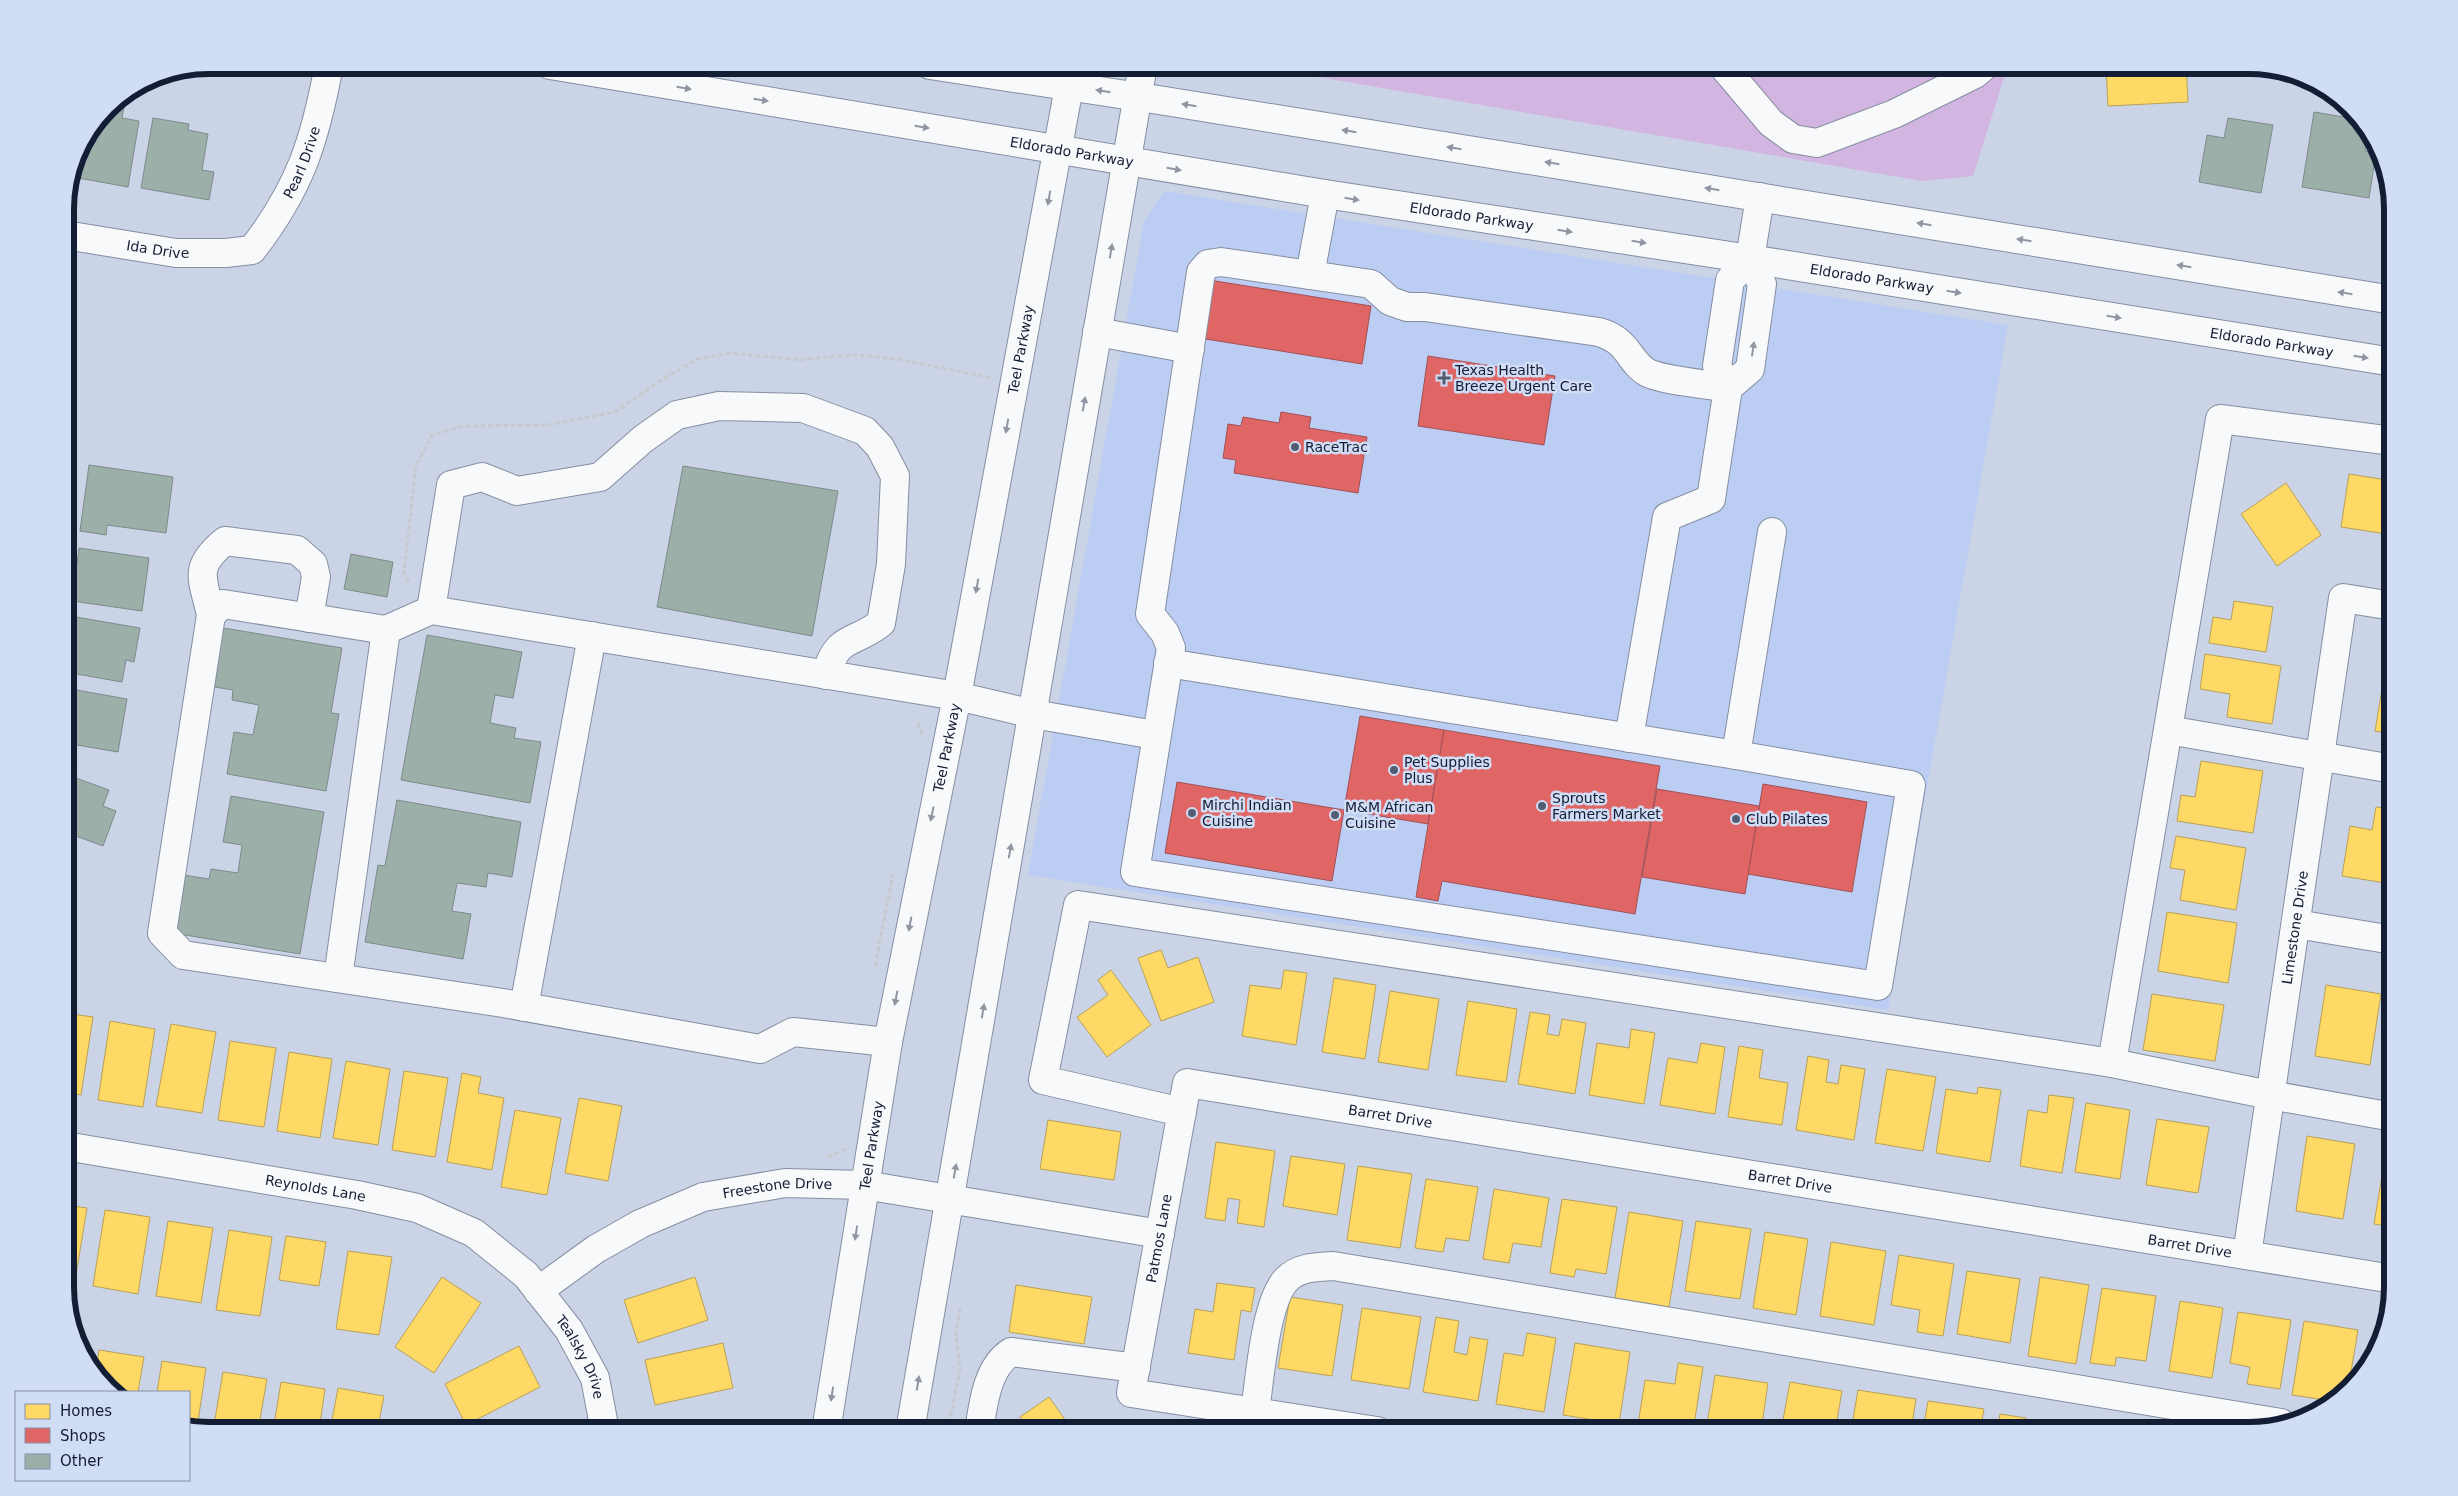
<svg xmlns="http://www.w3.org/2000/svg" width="2458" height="1496" font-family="'DejaVu Sans',sans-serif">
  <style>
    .built { fill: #bccdf3 }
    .green { fill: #d2b5e0 }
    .homes { fill: #ffd966; stroke: #b8a157 }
    .shops { fill: #e06666; stroke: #a25057 }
    .building { fill: #9cafa9; stroke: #7e8b8b }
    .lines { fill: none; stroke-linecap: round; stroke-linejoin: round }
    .minor-casing { stroke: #868ea0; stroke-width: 30 }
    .major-casing { stroke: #868ea0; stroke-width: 30 }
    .path { stroke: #c7c9cf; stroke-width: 3; stroke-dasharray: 5 2.5; stroke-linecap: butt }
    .minor { stroke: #f7f9fb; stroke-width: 28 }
    .major { stroke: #f7f9fb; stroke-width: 28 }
    .oneway { fill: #9096a1 }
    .poi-dot { fill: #535d72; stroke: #d1ddf5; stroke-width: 2 }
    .labels { text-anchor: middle; stroke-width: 5; stroke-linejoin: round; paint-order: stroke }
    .street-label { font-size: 14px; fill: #131d33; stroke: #d1ddf5 }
    .poi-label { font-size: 14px; fill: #131d33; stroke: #d1ddf5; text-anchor: start }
    .rim { fill: none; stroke: #131d33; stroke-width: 6 }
  </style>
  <rect width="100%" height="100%" fill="#cbd4e7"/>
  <path class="built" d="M1164 191 2008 325 1888 1010 1028 875 1144 221Z"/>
  <path class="green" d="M1248 65H2008L1973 176 1922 181Z"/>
  <g class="homes">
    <path d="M2106 65H2186L2188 102 2108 106Z"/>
    <path d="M2349 474 2393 481V535L2341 527Z"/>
    <path d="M2286 483 2321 535 2277 566 2241 514Z"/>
    <path d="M2234 601 2273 607 2266 652 2209 643 2213 617 2231 620Z"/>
    <path d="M2205 654 2281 666 2272 724 2227 717 2230 694 2200 689Z"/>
    <path d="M2387 659 2393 660V734L2375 731Z"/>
    <path d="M2201 761 2263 771 2253 833 2177 821 2181 795 2195 797Z"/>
    <path d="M2376 807 2393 809 2392 884 2342 876 2350 826 2372 830Z"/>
    <path d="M2176 836 2246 848 2236 910 2180 900 2185 870 2170 868Z"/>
    <path d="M2167 912 2237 923 2228 983 2158 971Z"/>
    <path d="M1161 950 1168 968 1198 957 1214 1002 1161 1021 1138 958Z"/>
    <path d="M1111 970 1151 1025 1107 1057 1077 1017 1108 995 1098 980Z"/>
    <path d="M1284 970 1307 973 1296 1045 1242 1036 1250 985 1281 989Z"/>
    <path d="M1334 978 1376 985 1365 1059 1322 1052Z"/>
    <path d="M2326 985 2381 994 2370 1065 2315 1056Z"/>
    <path d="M1390 991 1439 999 1428 1070 1378 1062Z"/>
    <path d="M2152 994 2224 1005 2215 1061 2143 1050Z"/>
    <path d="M1468 1001 1517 1009 1506 1082 1456 1075Z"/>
    <path d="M1530 1012 1550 1015 1547 1034 1559 1036 1562 1019 1586 1023 1575 1094 1518 1084Z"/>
    <path d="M65 1013 93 1017 81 1095 65 1092Z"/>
    <path d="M110 1021 155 1029 143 1107 98 1100Z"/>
    <path d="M171 1024 216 1032 202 1113 156 1106Z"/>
    <path d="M1631 1029 1655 1033 1644 1104 1589 1095 1597 1043 1629 1048Z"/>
    <path d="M230 1041 276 1048 264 1127 218 1120Z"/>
    <path d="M1701 1043 1725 1047 1715 1114 1660 1105 1668 1058 1697 1063Z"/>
    <path d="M1739 1046 1763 1050 1759 1078 1788 1083 1782 1125 1728 1117Z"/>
    <path d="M289 1052 332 1059 320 1138 277 1131Z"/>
    <path d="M1808 1056 1829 1060 1826 1082 1838 1084 1841 1065 1865 1069 1854 1140 1796 1130Z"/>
    <path d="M346 1061 390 1069 378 1145 333 1138Z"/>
    <path d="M1887 1069 1936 1077 1923 1151 1875 1143Z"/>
    <path d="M404 1071 448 1078 435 1157 392 1150Z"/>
    <path d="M462 1073 481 1077 478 1093 504 1098 492 1170 447 1162Z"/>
    <path d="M1978 1087 2001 1090 1990 1162 1936 1153 1946 1089 1977 1094Z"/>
    <path d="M2049 1095 2074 1098 2062 1173 2020 1166 2028 1110 2047 1113Z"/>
    <path d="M579 1098 622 1106 608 1181 565 1173Z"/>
    <path d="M2086 1103 2130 1110 2120 1179 2075 1172Z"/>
    <path d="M515 1110 561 1118 547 1195 501 1187Z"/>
    <path d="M2157 1119 2209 1127 2198 1193 2146 1185Z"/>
    <path d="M1048 1120 1121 1132 1114 1180 1040 1169Z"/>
    <path d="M2307 1136 2355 1144 2343 1219 2296 1211Z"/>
    <path d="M1216 1142 1275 1151 1264 1227 1237 1223 1240 1200 1228 1198 1225 1221 1205 1218Z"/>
    <path d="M2386 1151 2393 1153V1227L2374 1224Z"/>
    <path d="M1291 1156 1345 1164 1337 1215 1283 1206Z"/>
    <path d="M1358 1166 1412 1174 1400 1248 1347 1240Z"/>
    <path d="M1426 1179 1478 1187 1469 1241 1446 1238 1443 1252 1415 1248Z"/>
    <path d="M1494 1189 1549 1198 1541 1247 1513 1243 1509 1263 1483 1259Z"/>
    <path d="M1562 1199 1617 1207 1606 1274 1576 1269 1574 1277 1550 1273Z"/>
    <path d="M65 1205 87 1208 75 1281 65 1280Z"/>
    <path d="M105 1210 150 1217 138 1294 93 1286Z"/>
    <path d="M1629 1212 1683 1221 1669 1307 1615 1298Z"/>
    <path d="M168 1221 213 1228 201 1303 156 1296Z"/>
    <path d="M1696 1221 1751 1229 1740 1299 1685 1291Z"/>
    <path d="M229 1230 272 1237 260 1316 216 1310Z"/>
    <path d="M1765 1232 1808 1239 1796 1315 1753 1308Z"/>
    <path d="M286 1236 326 1242 319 1286 279 1280Z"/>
    <path d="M1831 1242 1886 1251 1874 1325 1820 1316Z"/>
    <path d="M348 1251 392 1257 379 1335 336 1329Z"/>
    <path d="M1899 1255 1954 1264 1943 1336 1917 1332 1920 1310 1891 1305Z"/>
    <path d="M1967 1271 2020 1279 2010 1343 1957 1334Z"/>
    <path d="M442 1277 481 1303 434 1373 395 1347Z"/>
    <path d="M695 1277 708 1320 638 1343 624 1300Z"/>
    <path d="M2040 1277 2089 1285 2076 1364 2028 1356Z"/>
    <path d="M1217 1283 1255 1288 1251 1312 1241 1310 1234 1360 1188 1353 1195 1309 1213 1312Z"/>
    <path d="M1016 1285 1092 1297 1084 1344 1009 1332Z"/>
    <path d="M2102 1288 2156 1296 2146 1361 2116 1357 2115 1366 2090 1363Z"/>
    <path d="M1290 1297 1343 1305 1332 1376 1278 1368Z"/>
    <path d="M2180 1301 2223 1308 2212 1378 2169 1371Z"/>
    <path d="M1362 1308 1421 1317 1409 1389 1351 1380Z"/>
    <path d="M2238 1312 2291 1320 2280 1389 2247 1384 2250 1367 2230 1363Z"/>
    <path d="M1436 1317 1459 1321 1454 1352 1467 1355 1470 1337 1488 1340 1478 1401 1423 1392Z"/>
    <path d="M2304 1321 2358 1330 2349 1384 2332 1401 2292 1395Z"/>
    <path d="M1527 1333 1556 1338 1544 1412 1496 1404 1504 1353 1523 1356Z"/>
    <path d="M723 1343 733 1388 655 1405 645 1360Z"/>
    <path d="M1575 1343 1630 1352 1619 1424 1563 1415Z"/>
    <path d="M80 1345 86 1346 84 1359Z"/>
    <path d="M519 1346 540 1387 466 1425 445 1384Z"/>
    <path d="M99 1350 144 1357 138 1392H117L96 1371Z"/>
    <path d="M162 1361 206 1368 197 1428 189 1426V1392H157Z"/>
    <path d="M1678 1363 1703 1367 1693 1431 1638 1424 1645 1380 1675 1384Z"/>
    <path d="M223 1372 267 1379 258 1431H213Z"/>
    <path d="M1715 1375 1768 1383 1761 1431H1706Z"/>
    <path d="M281 1382 325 1389 319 1431H273Z"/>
    <path d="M1790 1382 1842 1391 1835 1431H1781Z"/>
    <path d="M338 1388 384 1396 377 1431H330Z"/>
    <path d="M1858 1390 1916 1399 1911 1431H1851Z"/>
    <path d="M1049 1397 1073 1431H1026L1028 1430 1020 1417Z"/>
    <path d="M1928 1401 1984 1409 1980 1431H1923Z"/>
    <path d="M2000 1414 2026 1418 2024 1431H1997Z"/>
    <path d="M661 1422 743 1423V1431H661Z"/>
    <path d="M2093 1426 2121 1430 2120 1431H2092Z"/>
  </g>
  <g class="shops">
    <path d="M1203 279 1371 306 1362 364 1193 337Z"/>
    <path d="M1428 356 1555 376 1544 445 1418 426Z"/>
    <path d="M1281 412 1311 417 1309 428 1367 437 1358 493 1234 473 1236 460 1223 458 1228 424 1241 426 1243 417 1279 423Z"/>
    <path d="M1360 716 1444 730 1428 824 1344 810Z"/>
    <path d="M1444 730 1660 766 1635 914 1442 881 1438 901 1416 897Z"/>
    <path d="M1177 782 1344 810 1332 881 1165 853Z"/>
    <path d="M1763 784 1867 802 1852 892 1748 874Z"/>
    <path d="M1657 789 1759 806 1745 894 1642 877Z"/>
  </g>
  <g class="building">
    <path d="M111 104 124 107 122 118 139 121 128 187 73 177 78 150Z"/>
    <path d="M2314 112 2356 119 2368 131 2365 151 2376 153 2369 198 2302 187Z"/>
    <path d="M153 118 189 124 188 130 208 134 202 170 214 172 209 200 141 188Z"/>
    <path d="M2228 118 2273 125 2261 193 2199 182 2207 135 2224 138Z"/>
    <path d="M89 465 173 477 166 533 107 525 106 535 80 531Z"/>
    <path d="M683 466 838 491 812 636 657 607Z"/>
    <path d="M79 548 149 558 142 611 72 601Z"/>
    <path d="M351 554 393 562 387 597 344 589Z"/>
    <path d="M70 616 140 628 134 662 126 660 122 682 65 672V642Z"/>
    <path d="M218 627 342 648 331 713 339 714 326 791 227 774 234 732 253 735 259 705 232 700 233 690 209 686Z"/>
    <path d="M427 635 522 652 513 698 495 695 490 723 516 728 514 738 541 742 530 803 401 780Z"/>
    <path d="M65 688 127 699 118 752 65 743Z"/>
    <path d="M65 762 77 766 73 777 109 790 103 806 116 811 103 846 65 832Z"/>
    <path d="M231 796 324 812 300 954 173 933 183 875 209 879 211 869 238 873 242 845 223 842Z"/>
    <path d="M397 800 521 822 512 877 488 873 486 887 457 883 452 911 471 914 463 959 365 942 378 865 385 866Z"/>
  </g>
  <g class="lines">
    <g class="minor-casing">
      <g id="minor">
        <path d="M1722 65 1771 123 1793 139 1817 143 1894 114 1975 74 1986 65"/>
        <path id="s1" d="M65 235 176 253H226L252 250C300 188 315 141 329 65"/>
        <path d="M1310 275 1325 194"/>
        <path d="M1097 332 1190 349"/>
        <path d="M431 610 451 485 482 477 517 491 600 477 643 439 677 415 719 406 803 408 865 431 880 447 895 476 891 564 881 623C853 645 837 634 826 675"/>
        <path d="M211 615 223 604 386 630 431 610 957 696"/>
        <path d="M309 618 316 577 313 564 297 550 225 541C192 568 203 578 211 615L162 933 183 955 503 1003 760 1049 793 1032 888 1042"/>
        <path d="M1168 663 1736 755 1911 785 1878 986 1135 872 1171 648 1165 633 1150 614 1201 272 1208 264 1221 262 1371 284 1390 301 1407 307H1425L1599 332C1630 341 1628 362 1648 373 1666 381 1707 384 1728 388"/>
        <path d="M1033 714 1155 735"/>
        <path d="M2168 730 2393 769"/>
        <path d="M1629 738 1667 517 1711 499 1728 388 1717 366 1730 280 1750 259 1762 284 1750 369 1728 388"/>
        <path d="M1736 755 1772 532"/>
        <path d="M2296 924 2393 940"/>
        <path d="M338 978 386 630"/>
        <path d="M524 1007 592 636"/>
        <path d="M2112 1063 2220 419 2393 441"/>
        <path d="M1182 1112 1043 1080 1078 905 2112 1063 2270 1095 2393 1117"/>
        <path id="s2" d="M65 1146 357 1195 417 1208 474 1233 526 1275 569 1330 595 1378 605 1431"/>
        <path id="s3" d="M2247 1255 2343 598 2393 606"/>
        <path id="s4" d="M538 1291 596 1249 640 1224 703 1197 785 1183 864 1185 1160 1234"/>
        <path d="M1255 1411C1260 1378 1265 1303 1286 1280 1298 1267 1317 1267 1333 1266L2281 1423"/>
        <path d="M979 1431C983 1405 987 1367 1011 1352L1136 1368"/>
        <path id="s5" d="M1377 1431 1131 1393 1187 1083 2393 1279"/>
      </g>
    </g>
    <g class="major-casing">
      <g id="major">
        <path id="s6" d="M550 65 1325 194 1750 259 2393 362"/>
        <path d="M930 65 1165 101 2393 300"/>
        <path d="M1750 259 1760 197"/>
        <path d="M957 696 1033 714"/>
        <path id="s7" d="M826 1431 888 1042 957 696 1073 65"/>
        <path d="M910 1431C991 976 1063 520 1143 65"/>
      </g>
    </g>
    <g class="path">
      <path d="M409 582 404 572 416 466 432 435 463 426 548 425 615 412 666 377 698 359 731 353 801 360 851 355 868 356 903 360 991 378"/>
      <path d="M918 723 922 736"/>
      <path d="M875 966 893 874"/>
      <path d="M828 1157 845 1149"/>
      <path d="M945 1431 952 1411 960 1369 956 1334 960 1308"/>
    </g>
    <use href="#minor" class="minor"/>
    <use href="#major" class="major"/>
  </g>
  <defs><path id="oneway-solid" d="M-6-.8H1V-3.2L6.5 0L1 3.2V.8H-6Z" transform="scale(1.25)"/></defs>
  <g class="oneway">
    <use href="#oneway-solid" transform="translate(684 88) rotate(10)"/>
    <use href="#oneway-solid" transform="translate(1103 91) rotate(-171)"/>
    <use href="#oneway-solid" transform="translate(761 100) rotate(9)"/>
    <use href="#oneway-solid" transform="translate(1189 105) rotate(-171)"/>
    <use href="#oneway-solid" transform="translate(922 127) rotate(9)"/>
    <use href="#oneway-solid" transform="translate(1349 131) rotate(-171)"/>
    <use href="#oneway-solid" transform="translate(1454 148) rotate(-171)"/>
    <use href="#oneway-solid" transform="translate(1552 163) rotate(-171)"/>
    <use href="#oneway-solid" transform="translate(1174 169) rotate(10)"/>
    <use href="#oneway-solid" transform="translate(1712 189) rotate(-171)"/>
    <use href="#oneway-solid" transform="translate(1049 198) rotate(100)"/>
    <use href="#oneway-solid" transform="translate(1352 199) rotate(9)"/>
    <use href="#oneway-solid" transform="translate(1924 224) rotate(-171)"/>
    <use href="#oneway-solid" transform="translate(1565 231) rotate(9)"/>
    <use href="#oneway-solid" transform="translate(2024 240) rotate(-171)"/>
    <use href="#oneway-solid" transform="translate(1639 242) rotate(9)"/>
    <use href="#oneway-solid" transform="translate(1111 251) rotate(-80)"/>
    <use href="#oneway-solid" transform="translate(2184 266) rotate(-171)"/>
    <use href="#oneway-solid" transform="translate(1954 292) rotate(9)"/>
    <use href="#oneway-solid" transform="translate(2345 293) rotate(-171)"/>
    <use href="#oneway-solid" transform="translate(2114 317) rotate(9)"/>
    <use href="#oneway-solid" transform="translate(1753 349) rotate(-82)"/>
    <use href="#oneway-solid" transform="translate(2361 357) rotate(9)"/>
    <use href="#oneway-solid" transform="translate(1084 404) rotate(-80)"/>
    <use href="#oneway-solid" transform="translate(1007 426) rotate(100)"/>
    <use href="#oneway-solid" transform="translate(977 586) rotate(100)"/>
    <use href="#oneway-solid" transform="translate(932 814) rotate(102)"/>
    <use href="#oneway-solid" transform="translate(1010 851) rotate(-80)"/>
    <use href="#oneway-solid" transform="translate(910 924) rotate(101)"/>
    <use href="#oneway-solid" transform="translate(896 998) rotate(101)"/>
    <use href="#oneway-solid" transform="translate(983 1011) rotate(-80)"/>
    <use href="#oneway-solid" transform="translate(955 1171) rotate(-80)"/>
    <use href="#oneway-solid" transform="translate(856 1233) rotate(99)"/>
    <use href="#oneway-solid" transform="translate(918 1383) rotate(-80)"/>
    <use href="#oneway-solid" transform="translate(832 1394) rotate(99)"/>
  </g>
  <g class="poi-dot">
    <path d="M1441.5 370.5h5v5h5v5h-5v5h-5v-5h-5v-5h5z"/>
    <circle cx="1295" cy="447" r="5"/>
    <circle cx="1394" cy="770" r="5"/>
    <circle cx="1542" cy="806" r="5"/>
    <circle cx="1192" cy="813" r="5"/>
    <circle cx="1335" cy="815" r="5"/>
    <circle cx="1736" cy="819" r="5"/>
  </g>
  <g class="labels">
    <g class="street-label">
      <text dy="5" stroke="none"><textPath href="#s6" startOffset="529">Eldorado Parkway</textPath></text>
      <text dy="5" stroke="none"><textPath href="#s1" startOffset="290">Pearl Drive</textPath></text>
      <text dy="5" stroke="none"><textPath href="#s6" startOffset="934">Eldorado Parkway</textPath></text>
      <text dy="5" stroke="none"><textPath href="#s1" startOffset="94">Ida Drive</textPath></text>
      <text dy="5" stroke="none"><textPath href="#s6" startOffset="1339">Eldorado Parkway</textPath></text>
      <text dy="5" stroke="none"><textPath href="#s6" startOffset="1744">Eldorado Parkway</textPath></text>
      <text dy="5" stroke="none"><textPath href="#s7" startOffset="1099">Teel Parkway</textPath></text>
      <text dy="5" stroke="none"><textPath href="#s7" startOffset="694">Teel Parkway</textPath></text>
      <text dy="5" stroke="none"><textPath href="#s3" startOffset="331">Limestone Drive</textPath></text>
      <text dy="5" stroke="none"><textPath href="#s5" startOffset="770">Barret Drive</textPath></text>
      <text dy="5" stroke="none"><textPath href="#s7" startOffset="289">Teel Parkway</textPath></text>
      <text dy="5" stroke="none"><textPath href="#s5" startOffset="1175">Barret Drive</textPath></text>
      <text dy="5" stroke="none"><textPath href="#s2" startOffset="254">Reynolds Lane</textPath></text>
      <text dy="5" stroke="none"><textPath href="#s4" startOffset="266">Freestone Drive</textPath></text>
      <text dy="5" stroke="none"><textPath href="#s5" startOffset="406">Patmos Lane</textPath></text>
      <text dy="5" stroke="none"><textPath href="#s5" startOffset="1580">Barret Drive</textPath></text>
      <text dy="5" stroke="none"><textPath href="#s2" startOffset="586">Tealsky Drive</textPath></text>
    </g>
    <g class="poi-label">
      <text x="1455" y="375">Texas Health<tspan x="1455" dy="16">Breeze Urgent Care</tspan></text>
      <text x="1305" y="452">RaceTrac</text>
      <text x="1404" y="767">Pet Supplies<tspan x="1404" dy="16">Plus</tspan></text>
      <text x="1552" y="803">Sprouts<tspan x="1552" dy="16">Farmers Market</tspan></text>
      <text x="1202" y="810">Mirchi Indian<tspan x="1202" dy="16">Cuisine</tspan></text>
      <text x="1345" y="812">M&amp;M African<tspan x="1345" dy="16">Cuisine</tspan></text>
      <text x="1746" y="824">Club Pilates</text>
    </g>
  </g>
  <path d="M0 0H2458V1496H0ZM209 74H2249A135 135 0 0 1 2384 209V1287A135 135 0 0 1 2249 1422H209A135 135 0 0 1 74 1287V209A135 135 0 0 1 209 74Z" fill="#d1ddf5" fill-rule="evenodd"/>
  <path class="rim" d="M209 74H2249A135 135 0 0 1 2384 209V1287A135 135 0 0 1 2249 1422H209A135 135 0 0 1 74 1287V209A135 135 0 0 1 209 74Z"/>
  <rect x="15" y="1391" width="175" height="90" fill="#d1ddf5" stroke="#8590a7"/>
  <rect x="25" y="1404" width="25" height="15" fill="#ffd966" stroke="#8590a7"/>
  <text x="60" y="1416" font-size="15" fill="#131d33">Homes</text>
  <rect x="25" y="1428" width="25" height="15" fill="#e06666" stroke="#8590a7"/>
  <text x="60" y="1441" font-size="15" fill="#131d33">Shops</text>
  <rect x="25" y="1454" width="25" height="15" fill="#9cafa9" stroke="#8590a7"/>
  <text x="60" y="1466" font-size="15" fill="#131d33">Other</text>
</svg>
